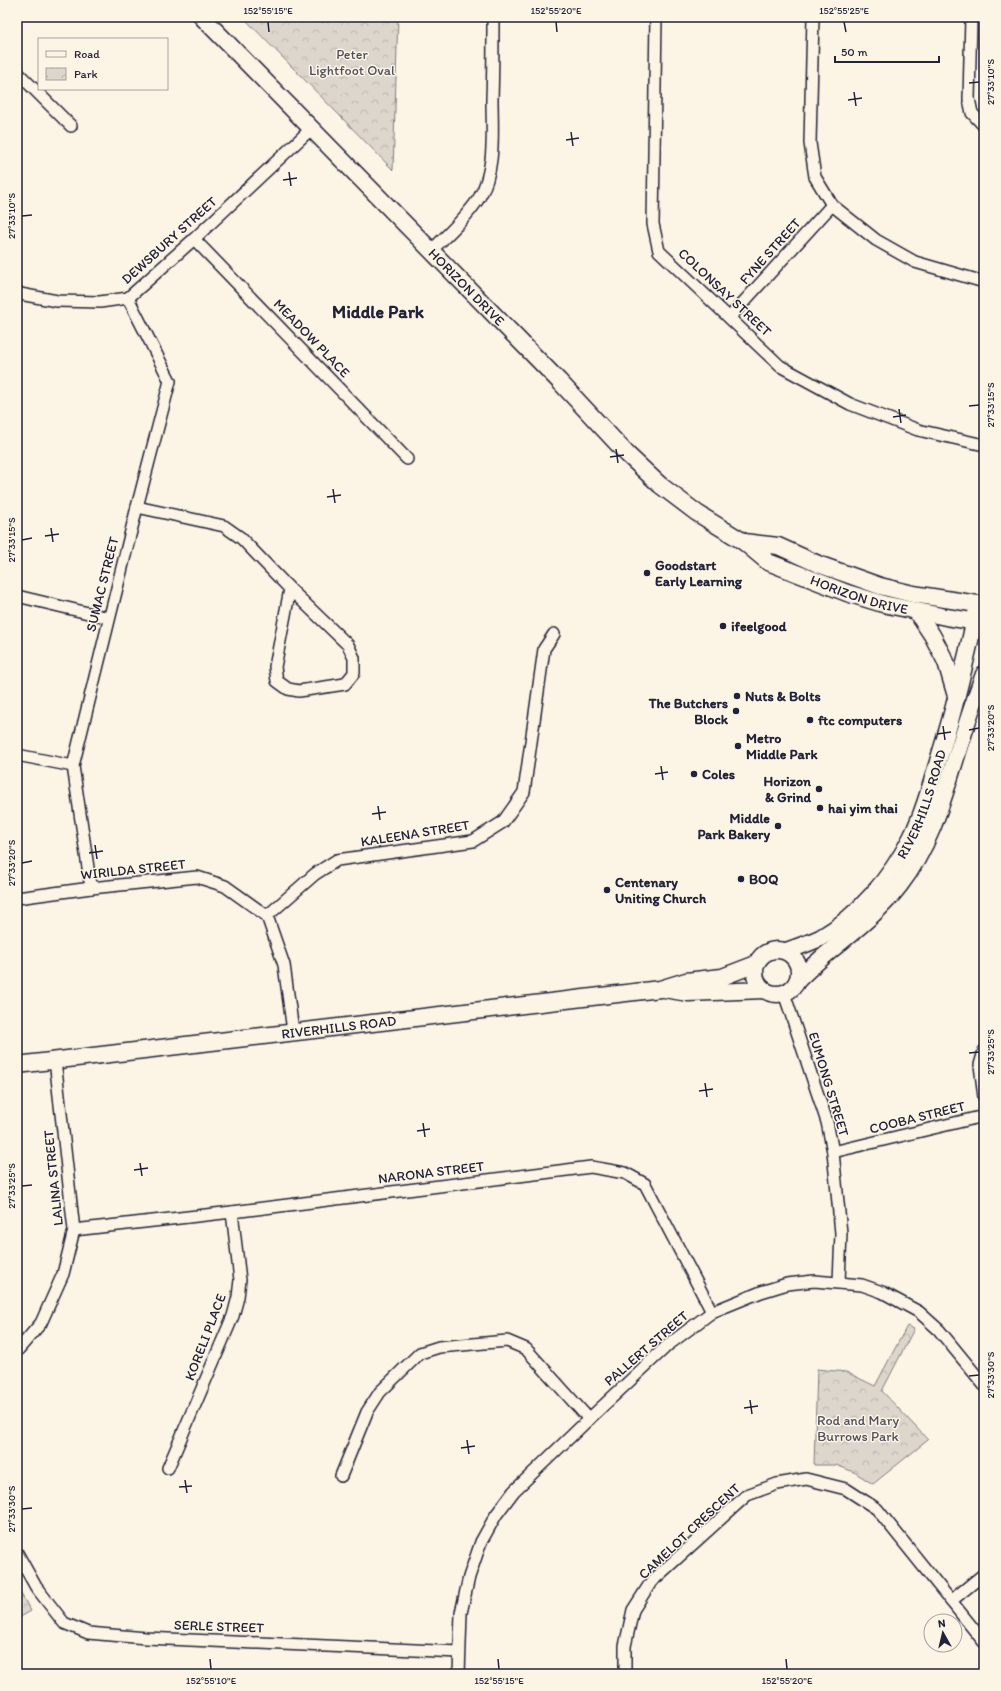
<svg xmlns="http://www.w3.org/2000/svg" width="1001" height="1691" font-family="Itim,sans-serif">
  <style>
    .park { fill: url(#park-crowns); stroke: #7f7c84 }
    .lines { fill: none; stroke-linecap: round; stroke-linejoin: round }
    .street-casing { stroke: #22223b; stroke-width: 14 }
    .secondary-casing { stroke: #22223b; stroke-width: 19 }
    .street { stroke: #fcf5e5; stroke-width: 11 }
    .secondary { stroke: #fcf5e5; stroke-width: 16 }
    .ticks { fill: none; stroke: #22223b; stroke-width: 1.5 }
    .poi-dot { fill: #22223b; stroke: #fcf5e5; stroke-width: 1.5 }
    .labels { text-anchor: middle; stroke-width: 3; stroke-linejoin: round; paint-order: stroke }
    .park-label { font-size: 14px; fill: #504f5f; stroke: #fcf5e5 }
    .street-label { font-size: 14px; fill: #22223b; stroke: #fcf5e5 }
    .poi-label { font-size: 14px; font-weight: bold; fill: #22223b; stroke: #fcf5e5; text-anchor: start }
    .district-label { font-size: 18px; font-weight: bold; fill: #22223b; stroke: #fcf5e5 }
    .neatline { fill: none; stroke: #22223b; stroke-width: 1.5 }
    .ticks-label { font-size: 10px; text-anchor: middle; fill: #22223b }
  </style>
  <defs>
    <pattern id="park-crowns" width="20" height="18" patternUnits="userSpaceOnUse"><rect width="20" height="18" fill="#dcd6cc"/><path d="M2 6a3 3 0 1 1 6 0M12 15a3 3 0 1 1 6 0" fill="none" stroke="#bcb7b0"/></pattern>
  </defs>
  <rect width="100%" height="100%" fill="#fcf5e5"/>
  <filter id="ink" filterUnits="userSpaceOnUse"><feTurbulence type="fractalNoise" baseFrequency=".025" numOctaves="2"/><feDisplacementMap in="SourceGraphic" scale="8" xChannelSelector="R" yChannelSelector="G"/><feConvolveMatrix kernelMatrix="1 2 1 2 8 2 1 2 1" color-interpolation-filters="sRGB"/></filter>
  <g filter="url(#ink)">
    <g class="park">
      <path d="M243 17H398L393 170Z"/>
      <path d="M907 1326 914 1329 882 1391 928 1440 873 1484 854 1472 836 1465H814L817 1369 846 1372 875 1386Z"/>
      <path d="M17 1587 31 1611 17 1619Z"/>
    </g>
    <g class="lines">
      <g class="street-casing">
        <g id="street">
          <path d="M656 17 653 224 659 251 780 366 850 404 918 430 984 445"/>
          <path d="M813 17 810 143 815 177 832 205 876 240 915 262 984 282"/>
          <path d="M971 17 969 99 972 113 984 126"/>
          <path d="M17 72 71 126"/>
          <path d="M194 239 407 459"/>
          <path d="M432 250C448 234 467 217 479 198 496 170 492 131 492 99 493 72 493 44 493 17"/>
          <path d="M17 291 20 294 57 301 100 302 128 298 194 239 312 128"/>
          <path d="M730 317 832 205"/>
          <path d="M137 507 224 526 241 538 290 589 348 645 354 658V673L345 684 299 691 288 689 277 681 275 667 290 589"/>
          <path d="M17 596 109 618"/>
          <path d="M17 755 73 766"/>
          <path d="M91 888 73 766 137 507 170 381 128 298"/>
          <path d="M17 898 91 888 197 877 225 886 267 916 284 965 293 1031"/>
          <path d="M267 916 315 874 337 860 473 841 503 822 524 792 544 649 554 634"/>
          <path d="M784 993 827 1122 833 1152 841 1233 839 1282"/>
          <path d="M984 1051 980 1065 984 1097"/>
          <path d="M833 1152 984 1116"/>
          <path d="M74 1230 232 1212 591 1167 625 1173 645 1184 712 1312"/>
          <path d="M17 1351 41 1323 63 1274 74 1230 55 1060"/>
          <path d="M168 1468 233 1316 238 1297 240 1280 232 1212"/>
          <path d="M341 1476 367 1412 380 1392 420 1353 439 1347 507 1341 526 1349 589 1419"/>
          <path d="M17 1553 36 1587 64 1623 88 1633 146 1638 459 1652"/>
          <path d="M951 1601 984 1574"/>
          <path d="M459 1674 461 1613 469 1577 481 1542 496 1515 514 1491 589 1419 668 1345 712 1312 761 1292 787 1284 814 1281 862 1285 882 1292 919 1312 939 1330 984 1385"/>
          <path d="M625 1674V1646L633 1610 651 1582 747 1495 777 1484 806 1479 846 1489 877 1509 984 1642"/>
        </g>
      </g>
      <g class="secondary-casing">
        <g id="secondary">
          <path id="s1" d="M202 17 559 381 628 455 660 485 697 513 744 542 768 562 847 593 883 604 946 617 984 623"/>
          <path d="M744 542 778 546 818 564 880 586 913 594 984 605"/>
          <path d="M916 611 932 635 946 662 956 696"/>
          <circle cx="777" cy="972" r="22"/>
          <path id="s2" d="M786 951C798 947 809 943 820 938 859 916 891 877 911 838 924 813 931 784 939 758 955 708 967 656 978 605"/>
          <path d="M798 980C830 947 871 923 900 885 929 847 941 806 955 761 964 732 973 703 984 674"/>
          <path d="M664 989 688 993 764 990"/>
          <path id="s3" d="M17 1065 660 989 686 981 722 977 756 964"/>
        </g>
      </g>
      <use href="#street" class="street"/>
      <use href="#secondary" class="secondary"/>
    </g>
  </g>
  <path class="ticks" d="M268 22 269 32M556 22 557 32M844 22 846 32M969 83 979 82M854 92 856 106M848 100 862 98M571 132 573 146M566 140 579 138M289 172 291 186M283 180 297 178M22 216 32 215M969 406 979 405M899 409 901 423M893 417 906 415M616 449 618 463M610 457 624 455M333 489 335 503M327 497 341 495M51 528 53 542M45 536 59 534M22 540 32 538M943 726 945 740M969 730 979 728M937 734 951 732M661 766 663 780M655 774 668 772M378 806 380 820M372 814 386 812M95 845 97 859M89 853 103 851M22 863 32 861M969 1053 979 1052M705 1083 707 1097M699 1091 713 1089M423 1123 425 1137M417 1131 430 1129M140 1163 142 1176M134 1170 148 1168M22 1186 32 1185M969 1376 979 1375M750 1400 752 1414M744 1408 758 1406M467 1440 469 1454M461 1448 475 1446M185 1480 187 1493M179 1487 192 1486M22 1509 32 1508M210 1659 211 1669M498 1659 499 1669M786 1659 787 1669"/>
  <g class="poi-dot">
    <circle cx="647" cy="573" r="4"/>
    <circle cx="723" cy="626" r="4"/>
    <circle cx="737" cy="696" r="4"/>
    <circle cx="736" cy="711" r="4"/>
    <circle cx="810" cy="720" r="4"/>
    <circle cx="738" cy="746" r="4"/>
    <circle cx="694" cy="774" r="4"/>
    <circle cx="819" cy="789" r="4"/>
    <circle cx="820" cy="808" r="4"/>
    <circle cx="778" cy="826" r="4"/>
    <circle cx="741" cy="879" r="4"/>
    <circle cx="607" cy="890" r="4"/>
  </g>
  <g class="labels">
    <g class="park-label">
      <text x="352" y="59">Peter<tspan x="352" dy="16">Lightfoot Oval</tspan></text>
      <text x="858" y="1425">Rod and Mary<tspan x="858" dy="16">Burrows Park</tspan></text>
    </g>
    <g class="street-label">
      <text transform="translate(169 240) rotate(-42)" y="5">DEWSBURY STREET</text>
      <text transform="translate(770 251) rotate(-48)" y="5">FYNE STREET</text>
      <text dy="5" stroke="none"><textPath href="#s1" startOffset="378">HORIZON DRIVE</textPath></text>
      <text transform="translate(725 292) rotate(43)" y="5">COLONSAY STREET</text>
      <text transform="translate(312 338) rotate(46)" y="5">MEADOW PLACE</text>
      <text transform="translate(102 584) rotate(-76)" y="5">SUMAC STREET</text>
      <text dy="5" stroke="none"><textPath href="#s1" startOffset="885">HORIZON DRIVE</textPath></text>
      <text dy="5" stroke="none"><textPath href="#s2" startOffset="209">RIVERHILLS ROAD</textPath></text>
      <text transform="translate(415 833) rotate(-9)" y="5">KALEENA STREET</text>
      <text transform="translate(133 869) rotate(-6)" y="5">WIRILDA STREET</text>
      <text dy="5" stroke="none"><textPath href="#s3" startOffset="324">RIVERHILLS ROAD</textPath></text>
      <text transform="translate(829 1084) rotate(73)" y="5">EUMONG STREET</text>
      <text transform="translate(917 1117) rotate(-14)" y="5">COOBA STREET</text>
      <text transform="translate(431 1172) rotate(-7)" y="5">NARONA STREET</text>
      <text transform="translate(53 1178) rotate(-96)" y="5">LALINA STREET</text>
      <text transform="translate(205 1337) rotate(-69)" y="5">KORELI PLACE</text>
      <text transform="translate(646 1348) rotate(-41)" y="5">PALLERT STREET</text>
      <text transform="translate(689 1531) rotate(-43)" y="5">CAMELOT CRESCENT</text>
      <text transform="translate(219 1626) rotate(2)" y="5">SERLE STREET</text>
    </g>
    <g class="poi-label">
      <text x="655" y="570">Goodstart<tspan x="655" dy="16">Early Learning</tspan></text>
      <text x="731" y="631">ifeelgood</text>
      <text x="745" y="701">Nuts &amp; Bolts</text>
      <text x="728" y="708" text-anchor="end">The Butchers<tspan x="728" dy="16">Block</tspan></text>
      <text x="818" y="725">ftc computers</text>
      <text x="746" y="743">Metro<tspan x="746" dy="16">Middle Park</tspan></text>
      <text x="702" y="779">Coles</text>
      <text x="811" y="786" text-anchor="end">Horizon<tspan x="811" dy="16">&amp; Grind</tspan></text>
      <text x="828" y="813">hai yim thai</text>
      <text x="770" y="823" text-anchor="end">Middle<tspan x="770" dy="16">Park Bakery</tspan></text>
      <text x="749" y="884">BOQ</text>
      <text x="615" y="887">Centenary<tspan x="615" dy="16">Uniting Church</tspan></text>
    </g>
    <g class="district-label">
      <text x="378" y="318">Middle Park</text>
    </g>
  </g>
  <rect width="1001" height="1691" fill="none" stroke="#fcf5e5" stroke-width="44"/>
  <rect x="38" y="38" width="130" height="52" fill="#fcf5e5" stroke="#a5a1a1"/>
  <rect x="46" y="51" width="20" height="6" fill="#fcf5e5" stroke="#a5a1a1"/>
  <text x="74" y="58" font-size="12" fill="#22223b">Road</text>
  <rect x="46" y="68" width="20" height="12" fill="url(#park-crowns)" stroke="#a5a1a1"/>
  <text x="74" y="78" font-size="12" fill="#22223b">Park</text>
  <g transform="translate(943 1633) rotate(352)"><circle r="19" fill="#fcf5e5" stroke="#a5a1a1"/>
  <path d="M0-3L7 15L0 10L-7 15Z" fill="#22223b"/>
  <text y="-6" font-size="11" font-weight="bold" text-anchor="middle" fill="#22223b">N</text>
  </g>
  <path d="M835 56v6h104v-6" fill="none" stroke="#22223b" stroke-width="2"/>
  <text x="841" y="56" font-size="12" fill="#22223b" stroke="#fcf5e5" stroke-width="3" paint-order="stroke">50 m</text>
  <rect x="22" y="22" width="957" height="1647" class="neatline"/>
  <g class="ticks-label">
    <text x="268" y="14">152°55'15"E</text>
    <text x="556" y="14">152°55'20"E</text>
    <text x="844" y="14">152°55'25"E</text>
    <text transform="translate(990 82) rotate(-90)" y="4">27°33'10"S</text>
    <text transform="translate(11 216) rotate(-90)" y="4">27°33'10"S</text>
    <text transform="translate(990 405) rotate(-90)" y="4">27°33'15"S</text>
    <text transform="translate(11 540) rotate(-90)" y="4">27°33'15"S</text>
    <text transform="translate(990 728) rotate(-90)" y="4">27°33'20"S</text>
    <text transform="translate(11 863) rotate(-90)" y="4">27°33'20"S</text>
    <text transform="translate(990 1052) rotate(-90)" y="4">27°33'25"S</text>
    <text transform="translate(11 1186) rotate(-90)" y="4">27°33'25"S</text>
    <text transform="translate(990 1375) rotate(-90)" y="4">27°33'30"S</text>
    <text transform="translate(11 1509) rotate(-90)" y="4">27°33'30"S</text>
    <text x="211" y="1684">152°55'10"E</text>
    <text x="499" y="1684">152°55'15"E</text>
    <text x="787" y="1684">152°55'20"E</text>
  </g>
</svg>
